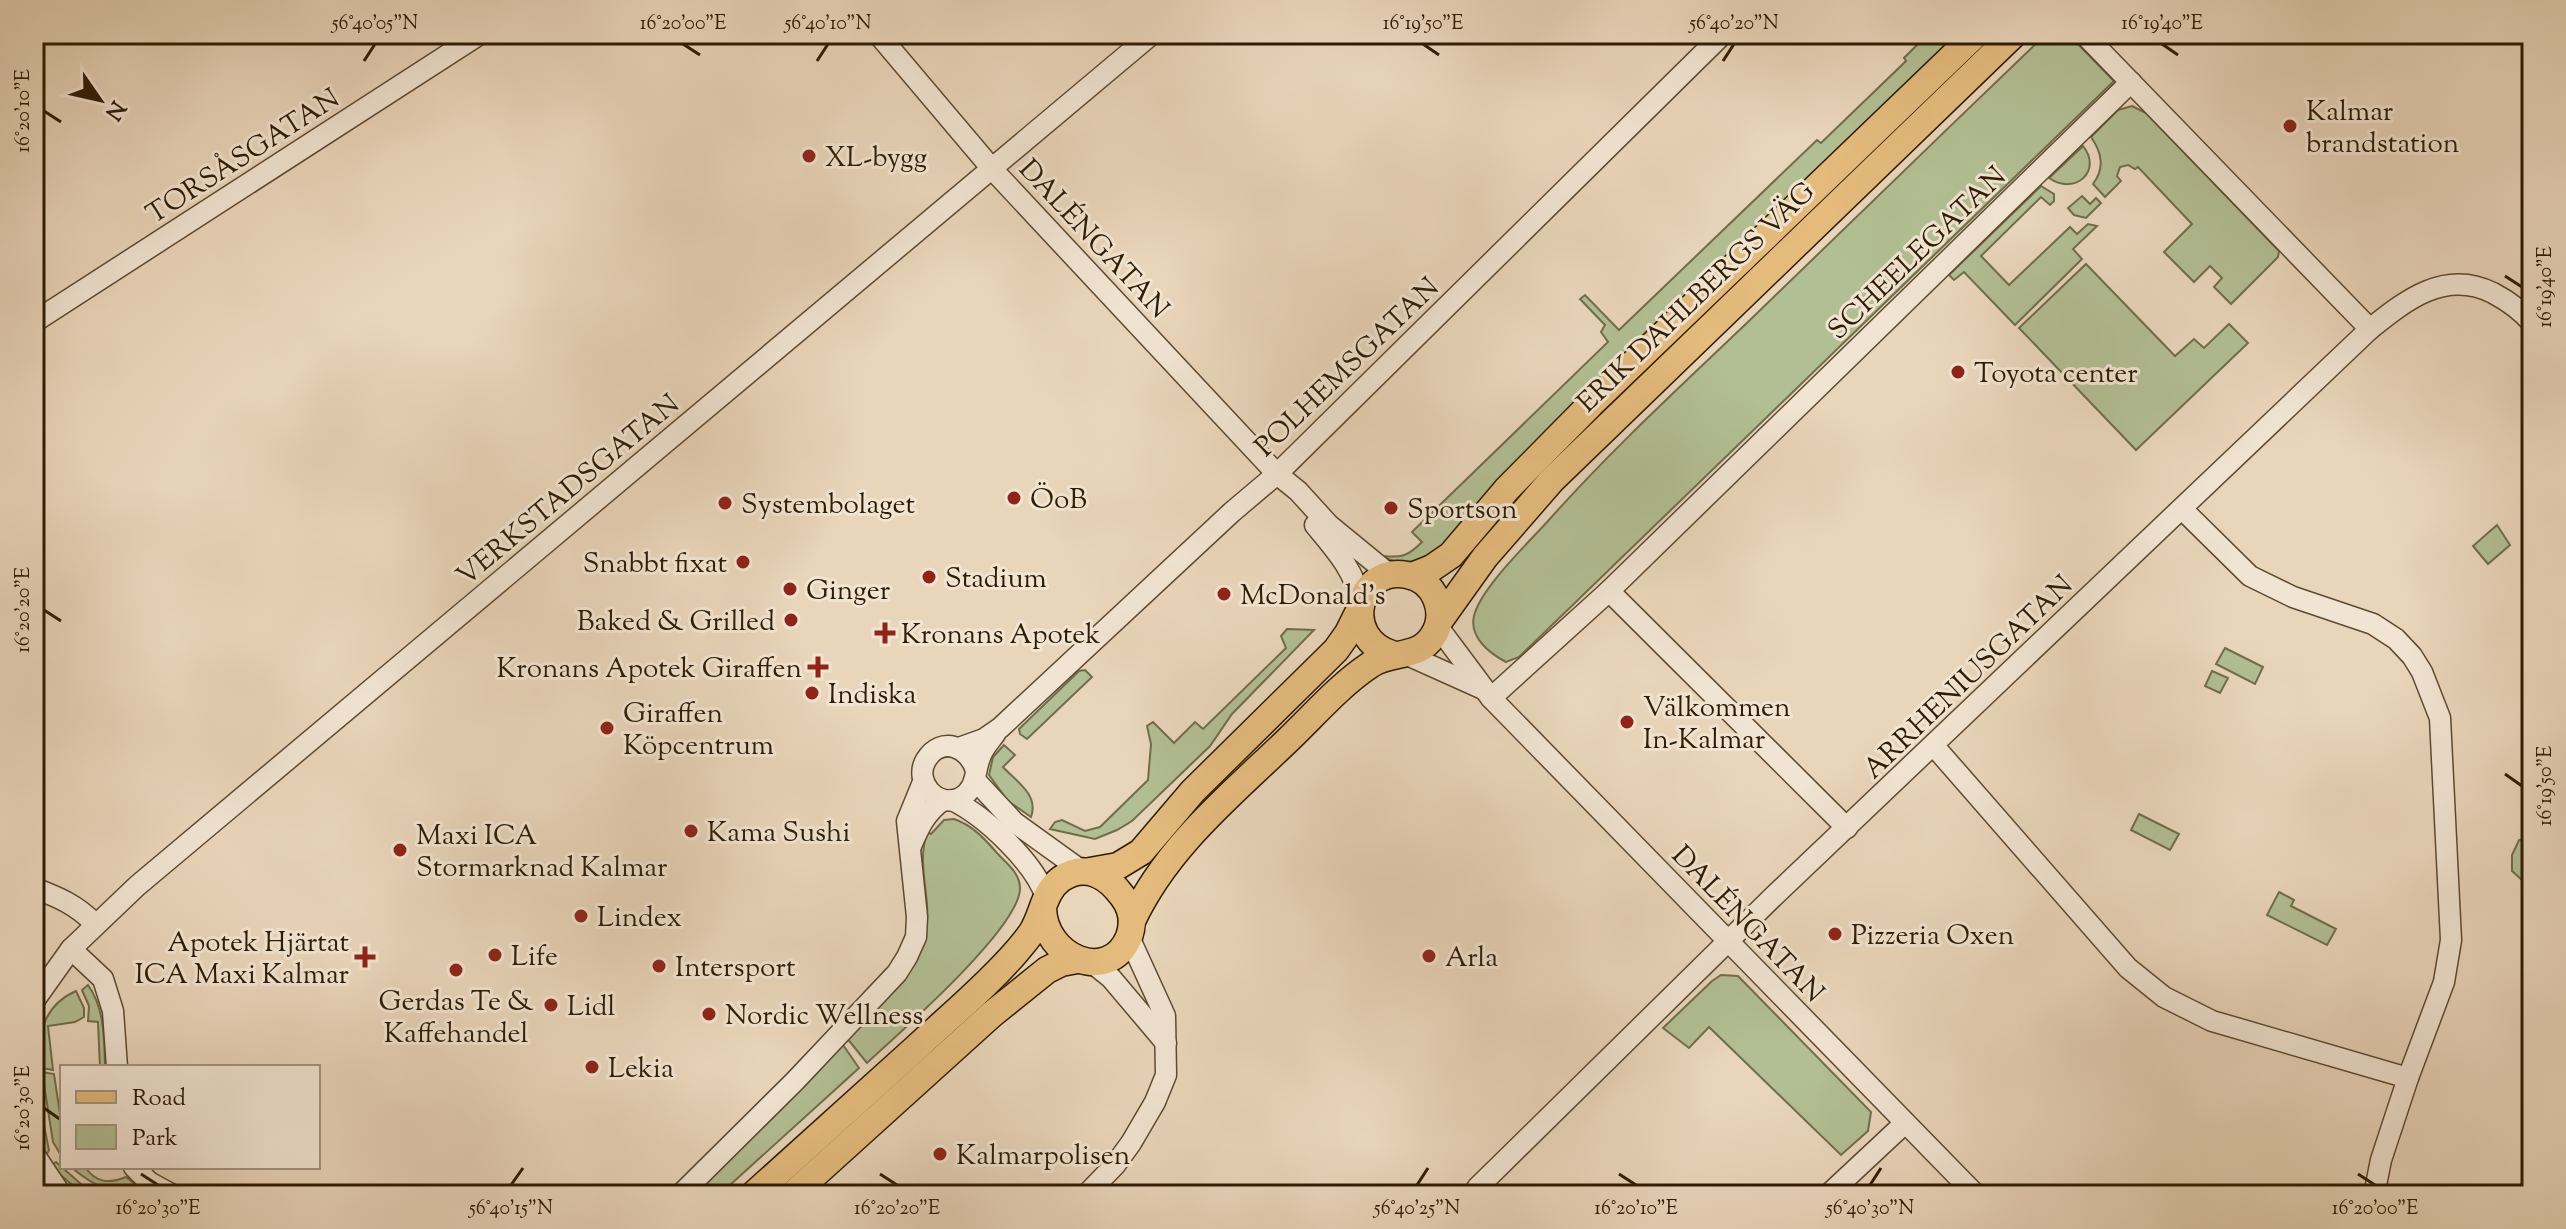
<svg xmlns="http://www.w3.org/2000/svg" width="2566" height="1229" font-family="'Sorts Mill Goudy',serif">
  <style>
    .green { fill: #b2be93; stroke: #706d4b; stroke-width: 2 }
    .lines { fill: none; stroke-linecap: round; stroke-linejoin: round }
    .minor-casing { stroke: #5d4a31; stroke-width: 23 }
    .major-casing { stroke: #2e1c03; stroke-width: 29 }
    .minor { stroke: #f1e4d2; stroke-width: 20 }
    .major { stroke: #e4ba7d; stroke-width: 26 }
    .ticks { fill: none; stroke: #2e1c03; stroke-width: 3 }
    .poi-dot { fill: #8f2418; stroke: #f1e4d2; stroke-width: 3 }
    .labels { text-anchor: middle; stroke-width: 6; stroke-linejoin: round; paint-order: stroke }
    .poi-label { font-size: 28px; fill: #2e1c03; stroke: #f1e4d2; text-anchor: start }
    .street-label { font-size: 28px; fill: #2e1c03; stroke: #f1e4d2 }
    .neatline { fill: none; stroke: #2e1c03; stroke-width: 3 }
    .ticks-label { font-size: 20px; text-anchor: middle; fill: #2e1c03 }
  </style>
  <rect width="100%" height="100%" fill="#e9d5ba"/>
  <filter id="stains"><feTurbulence type="fractalNoise" baseFrequency=".0025" numOctaves="4"/><feColorMatrix values="0 0 0 0 .2 0 0 0 0 .09 0 0 0 0 .02 0 0 0 .5 -.17"/></filter>
  <radialGradient id="worn" r=".72"><stop offset=".6" stop-color="#630" stop-opacity="0"/><stop offset="1" stop-color="#630" stop-opacity=".3"/></radialGradient>
  <g class="green">
    <path d="M1928 34H1962L1450 543C1430 555 1406 571 1383 556 1402 558 1408 556 1422 542L1412 532 1608 342 1601 332 1605 325 1580 299 1585 295 1619 330 1817 140 1821 143 1906 61 1904 58Z"/>
    <path d="M2046 34H2068L2114 81 1519 657 1506 662C1489 653 1469 637 1474 616 1480 589 1528 543 1548 521 1611 450 1681 386 1750 320 1848 225 1947 129 2046 34Z"/>
    <path d="M2132 106 2146 113 2279 251 2278 257 2231 304 2214 287 2222 278 2210 266 2194 282 2164 252 2192 224 2138 167 2135 169 2128 165 2120 167 2117 176 2121 181 2105 197 2093 184C2105 168 2102 153 2091 137L2118 110Z"/>
    <path d="M2083 146C2103 171 2075 196 2049 178Z"/>
    <path d="M2041 186 2054 194V201L2050 205 2041 197 1981 256 2009 285 2070 227 2077 234 2088 224 2097 226 2073 249 2082 259 2015 325 1964 272 1954 280 1949 275Z"/>
    <path d="M2082 196 2090 204 2096 198 2101 203 2086 218 2074 215 2068 208Z"/>
    <path d="M2086 264 2175 356 2194 339 2204 348 2229 324 2248 343 2136 450 2019 328Z"/>
    <path d="M2497 525 2510 545 2488 564 2473 546Z"/>
    <path d="M1287 629 1314 630 1232 714 1210 746 1132 821 1117 830 1095 839 1050 829 1055 822 1062 820 1085 831 1100 827 1148 780 1151 744 1147 726 1153 722 1174 743 1195 722 1203 729 1286 648 1281 636Z"/>
    <path d="M2225 648 2263 667 2255 684 2216 664Z"/>
    <path d="M1085 670 1092 677 1027 739 1020 734 1019 729 1079 671Z"/>
    <path d="M2212 671 2228 678 2220 693 2205 686Z"/>
    <path d="M1004 745 1015 755 1003 767C1017 782 1039 795 1031 817L1008 801 989 775 993 757Z"/>
    <path d="M2139 814 2179 834 2170 850 2131 830Z"/>
    <path d="M954 819C972 825 984 838 997 853 1006 863 1020 873 1020 888 1021 927 898 1034 867 1063L846 1037C883 999 932 963 927 905 925 879 919 858 927 832L931 834 944 820Z"/>
    <path d="M2531 837 2532 880H2522L2512 871V855L2519 840Z"/>
    <path d="M2279 892 2294 900 2291 906 2336 929 2327 945 2267 915Z"/>
    <path d="M1721 975 1738 976 1871 1112 1868 1131 1841 1155 1709 1027 1689 1048 1663 1028 1712 981Z"/>
    <path d="M88 985C105 1009 104 1039 105 1067H100L98 1022 88 1021 89 1006 82 990Z"/>
    <path d="M76 991 84 1008V1017L75 1022 48 1026 53 1070 41 1068C36 1035 44 1005 76 991Z"/>
    <path d="M841 1042 859 1068 719 1195H693Z"/>
    <path d="M42 1072 54 1074 62 1127V1157L53 1142Z"/>
    <path d="M34 1076 49 1150 46 1156 34 1138Z"/>
    <path d="M56 1162 82 1185 102 1195H84L50 1166Z"/>
    <path d="M71 1167H85C96 1183 109 1184 126 1177L148 1195C115 1195 97 1189 71 1167Z"/>
  </g>
  <g class="lines">
    <g class="minor-casing">
      <g id="minor">
        <path d="M878 34 993 170 1277 474 1298 491 1329 525 1390 575"/>
        <path d="M2084 34 2370 329"/>
        <path d="M34 322 480 34"/>
        <path d="M2182 509 2250 576 2293 597 2373 624 2396 639 2412 656 2422 672 2440 718 2451 940 2444 982 2408 1078 2381 1160 2374 1195"/>
        <path d="M1315 525C1335 549 1355 571 1361 603"/>
        <path d="M1609 591 1847 828"/>
        <path d="M1438 627 1491 698 1976 1195"/>
        <path d="M1405 654 1483 689"/>
        <path d="M1491 698 1609 591 2131 82"/>
        <path d="M1934 746 2128 968 2164 997 2212 1021 2408 1078"/>
        <path d="M959 748 984 739 1000 728 1232 512 1277 474 1723 34"/>
        <path d="M976 771C970 747 941 735 926 760 913 781 937 809 960 798 978 789 974 770 981 755 984 747 990 741 995 734"/>
        <path d="M975 780 1014 822 1082 871"/>
        <path d="M952 800C985 816 1034 862 1046 897"/>
        <path d="M911 846C919 827 926 812 943 800"/>
        <path d="M34 888C58 897 77 905 95 924"/>
        <path d="M71 949 103 979 113 1011 117 1067"/>
        <path d="M1091 962 1111 978 1166 1043"/>
        <path d="M34 1001 71 949 137 886 1152 34"/>
        <path d="M34 1154 58 1190"/>
        <path d="M134 1167 149 1182 173 1195"/>
        <path d="M680 1195 795 1081 897 973 907 957 916 937 917 917 907 821 923 782"/>
        <path d="M1086 1195 1115 1165 1131 1143 1155 1102 1166 1075 1165 1016 1129 937"/>
        <path d="M1485 1195 1477 1188 1775 895 2370 329C2406 300 2445 269 2493 293 2508 301 2521 310 2532 323"/>
        <path d="M1828 1195 1905 1123"/>
      </g>
    </g>
    <g class="major-casing">
      <g id="major">
        <path d="M1412 576 1432 568 1451 555 1507 489 1591 404 1976 34"/>
        <path d="M1440 620 1485 557 1552 480 2014 34"/>
        <path d="M1090 871 1118 866 1141 852 1193 791 1336 650 1348 633 1359 611"/>
        <path d="M1132 921C1167 846 1231 795 1289 739 1315 714 1340 685 1370 665 1390 650 1418 660 1433 636 1448 613 1435 580 1407 575 1357 565 1340 638 1392 654"/>
        <path d="M753 1195C807 1146 861 1097 916 1048 950 1016 987 986 1017 951 1022 945 1028 938 1032 932 1043 914 1044 891 1061 879 1085 862 1108 876 1123 897 1132 909 1134 923 1129 937 1109 985 1044 958 1043 908"/>
        <path d="M792 1195 991 1015 1047 970 1061 963 1077 960"/>
      </g>
    </g>
    <use href="#minor" class="minor"/>
    <use href="#major" class="major"/>
  </g>
  <path class="ticks" d="M683 44 700 55M1423 44 1439 55M2162 44 2178 55M364 61 375 44M817 61 828 44M1723 61 1734 44M44 111 61 122M2505 276 2522 287M44 610 61 621M2505 774 2522 786M44 1108 61 1120M141 1174 158 1185M880 1174 897 1185M1619 1174 1636 1185M2358 1174 2375 1185M511 1185 523 1168M1417 1185 1428 1168M1870 1185 1881 1168"/>
  <g class="poi-dot">
    <circle cx="2290" cy="126" r="8"/>
    <circle cx="809" cy="156" r="8"/>
    <circle cx="1958" cy="372" r="8"/>
    <circle cx="1014" cy="498" r="8"/>
    <circle cx="725" cy="503" r="8"/>
    <circle cx="1391" cy="508" r="8"/>
    <circle cx="743" cy="562" r="8"/>
    <circle cx="929" cy="577" r="8"/>
    <circle cx="790" cy="589" r="8"/>
    <circle cx="1224" cy="594" r="8"/>
    <circle cx="791" cy="620" r="8"/>
    <path d="M881 621h8v8h8v8h-8v8h-8v-8h-8v-8h8z"/>
    <path d="M814 655h8v8h8v8h-8v8h-8v-8h-8v-8h8z"/>
    <circle cx="812" cy="693" r="8"/>
    <circle cx="1627" cy="722" r="8"/>
    <circle cx="607" cy="728" r="8"/>
    <circle cx="691" cy="831" r="8"/>
    <circle cx="400" cy="850" r="8"/>
    <circle cx="581" cy="916" r="8"/>
    <circle cx="1835" cy="934" r="8"/>
    <circle cx="495" cy="955" r="8"/>
    <circle cx="1429" cy="956" r="8"/>
    <path d="M361 945h8v8h8v8h-8v8h-8v-8h-8v-8h8z"/>
    <circle cx="659" cy="966" r="8"/>
    <circle cx="456" cy="970" r="8"/>
    <circle cx="551" cy="1005" r="8"/>
    <circle cx="709" cy="1014" r="8"/>
    <circle cx="592" cy="1067" r="8"/>
    <circle cx="940" cy="1154" r="8"/>
  </g>
  <g class="labels">
    <g class="poi-label">
      <text x="2306" y="120">Kalmar<tspan x="2306" dy="32">brandstation</tspan></text>
      <text x="825" y="166">XL-bygg</text>
      <text x="1974" y="382">Toyota center</text>
      <text x="1030" y="508">ÖoB</text>
      <text x="741" y="513">Systembolaget</text>
      <text x="1407" y="518">Sportson</text>
      <text x="727" y="572" text-anchor="end">Snabbt fixat</text>
      <text x="945" y="587">Stadium</text>
      <text x="806" y="599">Ginger</text>
      <text x="1240" y="604">McDonald's</text>
      <text x="775" y="630" text-anchor="end">Baked &amp; Grilled</text>
      <text x="901" y="643">Kronans Apotek</text>
      <text x="802" y="677" text-anchor="end">Kronans Apotek Giraffen</text>
      <text x="828" y="703">Indiska</text>
      <text x="1643" y="716">Välkommen<tspan x="1643" dy="32">In-Kalmar</tspan></text>
      <text x="623" y="722">Giraffen<tspan x="623" dy="32">Köpcentrum</tspan></text>
      <text x="707" y="841">Kama Sushi</text>
      <text x="416" y="844">Maxi ICA<tspan x="416" dy="32">Stormarknad Kalmar</tspan></text>
      <text x="597" y="926">Lindex</text>
      <text x="1851" y="944">Pizzeria Oxen</text>
      <text x="349" y="951" text-anchor="end">Apotek Hjärtat<tspan x="349" dy="32">ICA Maxi Kalmar</tspan></text>
      <text x="511" y="965">Life</text>
      <text x="1445" y="966">Arla</text>
      <text x="675" y="976">Intersport</text>
      <text x="456" y="1010" text-anchor="middle">Gerdas Te &amp;<tspan x="456" dy="32">Kaffehandel</tspan></text>
      <text x="567" y="1015">Lidl</text>
      <text x="725" y="1024">Nordic Wellness</text>
      <text x="608" y="1077">Lekia</text>
      <text x="956" y="1164">Kalmarpolisen</text>
    </g>
    <g class="street-label">
      <text transform="translate(242 155) rotate(-33)" y="10">TORSÅSGATAN</text>
      <text transform="translate(1095 238) rotate(47)" y="10">DALÉNGATAN</text>
      <text transform="translate(1916 252) rotate(-44)" y="10">SCHEELEGATAN</text>
      <text transform="translate(1695 296) rotate(-44)" y="10">ERIK DAHLBERGS VÄG</text>
      <text transform="translate(1346 366) rotate(-44)" y="10">POLHEMSGATAN</text>
      <text transform="translate(567 489) rotate(-40)" y="10">VERKSTADSGATAN</text>
      <text transform="translate(1967 676) rotate(-44)" y="10">ARRHENIUSGATAN</text>
      <text transform="translate(1749 923) rotate(46)" y="10">DALÉNGATAN</text>
    </g>
  </g>
  <rect width="2566" height="1229" fill="none" stroke="#e9d5ba" stroke-width="88"/>
  <rect x="60" y="1065" width="260" height="104" fill="#f1e4d2" stroke="#a3947f" stroke-width="2"/>
  <rect x="76" y="1091" width="40" height="12" fill="#e4ba7d" stroke="#a3947f" stroke-width="2"/>
  <text x="132" y="1105" font-size="24" fill="#2e1c03">Road</text>
  <rect x="76" y="1125" width="40" height="24" fill="#b2be93" stroke="#a3947f" stroke-width="2"/>
  <text x="132" y="1145" font-size="24" fill="#2e1c03">Park</text>
  <g transform="translate(100 100) rotate(124)" stroke="#f1e4d2" stroke-width="6" paint-order="stroke">
  <path d="M0-6L14 30L0 20L-14 30Z" fill="#2e1c03"/>
  <text y="-12" font-size="22" font-weight="bold" text-anchor="middle" fill="#2e1c03">N</text>
  </g>
  <rect x="44" y="44" width="2478" height="1141" class="neatline"/>
  <g class="ticks-label">
    <text x="375" y="29">56°40'05"N</text>
    <text x="683" y="29">16°20'00"E</text>
    <text x="828" y="29">56°40'10"N</text>
    <text x="1423" y="29">16°19'50"E</text>
    <text x="1734" y="29">56°40'20"N</text>
    <text x="2162" y="29">16°19'40"E</text>
    <text transform="translate(22 111) rotate(-90)" y="7">16°20'10"E</text>
    <text transform="translate(2544 287) rotate(-90)" y="7">16°19'40"E</text>
    <text transform="translate(22 610) rotate(-90)" y="7">16°20'20"E</text>
    <text transform="translate(2544 786) rotate(-90)" y="7">16°19'50"E</text>
    <text transform="translate(22 1108) rotate(-90)" y="7">16°20'30"E</text>
    <text x="158" y="1214">16°20'30"E</text>
    <text x="511" y="1214">56°40'15"N</text>
    <text x="897" y="1214">16°20'20"E</text>
    <text x="1417" y="1214">56°40'25"N</text>
    <text x="1636" y="1214">16°20'10"E</text>
    <text x="1870" y="1214">56°40'30"N</text>
    <text x="2375" y="1214">16°20'00"E</text>
  </g>
  <rect width="100%" height="100%" filter="url(#stains)"/>
  <rect width="100%" height="100%" fill="url(#worn)"/>
</svg>
